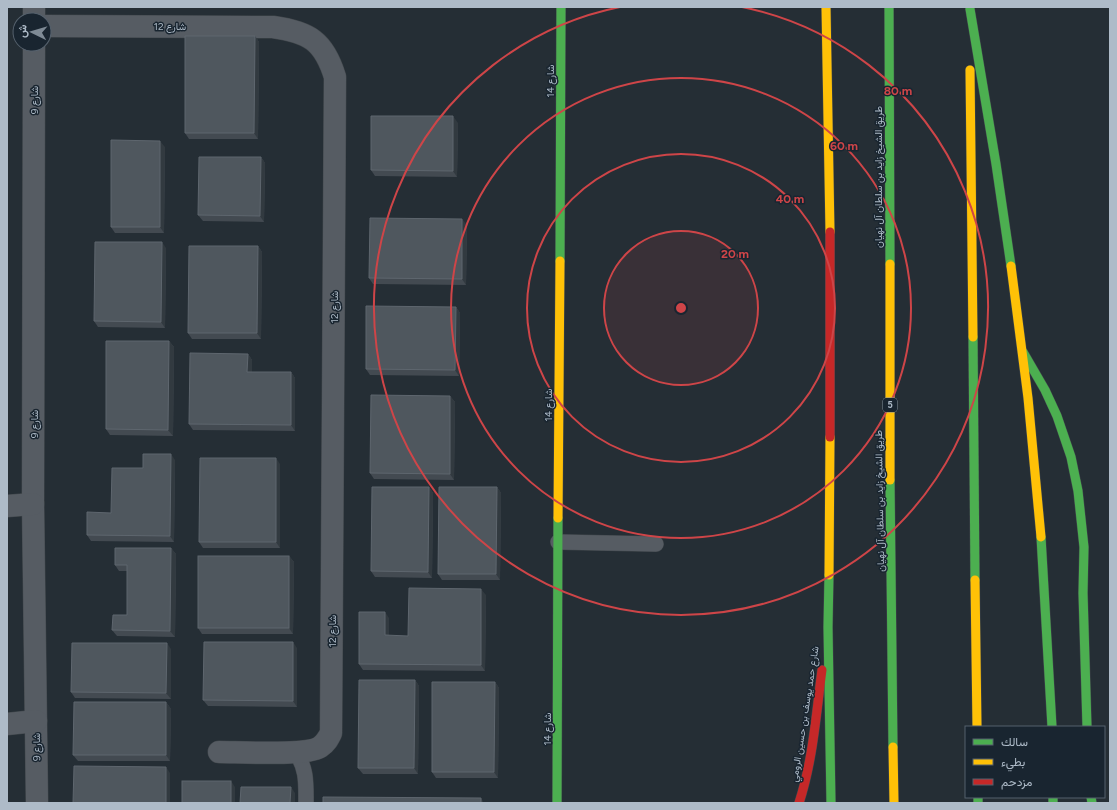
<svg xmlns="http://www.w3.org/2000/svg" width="1117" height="810" font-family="Figtree,Vazirmatn,sans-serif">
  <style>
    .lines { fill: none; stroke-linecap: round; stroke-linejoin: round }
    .lane-casing { stroke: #42484d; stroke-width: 16 }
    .street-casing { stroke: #42484d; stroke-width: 23 }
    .fast-casing { stroke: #42484d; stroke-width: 10 }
    .slow-casing { stroke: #42484d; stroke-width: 10 }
    .jam-casing { stroke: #42484d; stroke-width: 10 }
    .lane { stroke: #565c63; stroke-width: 15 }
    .street { stroke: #565c63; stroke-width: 22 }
    .fast { stroke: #4caf50; stroke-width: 9 }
    .slow { stroke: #ffc107; stroke-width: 9 }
    .jam { stroke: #c62828; stroke-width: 9 }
    .wall { fill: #434a51 }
    .shaded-wall { fill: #323a40 }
    .building { fill: #4f575e; stroke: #5e666e }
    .ring { fill: none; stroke: #ce4548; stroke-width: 2 }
    .labels { text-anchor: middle; stroke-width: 3; stroke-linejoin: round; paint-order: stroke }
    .shield { fill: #192530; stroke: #818e9a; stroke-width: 1 }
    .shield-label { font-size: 9px; font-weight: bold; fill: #aebbc8 }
    .street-label { font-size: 10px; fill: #aebbc8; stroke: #192530 }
    .centre { fill: #ce4548; stroke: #192530; stroke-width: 2 }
    .ring-label { font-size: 12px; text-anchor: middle; font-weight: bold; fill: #ce4548; stroke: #192530; stroke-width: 3; stroke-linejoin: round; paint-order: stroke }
  </style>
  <rect width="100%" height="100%" fill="#252e35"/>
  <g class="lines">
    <g class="lane-casing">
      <g id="lane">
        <path d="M558 542 656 544"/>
        <path d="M295 752C307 767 306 784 306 803"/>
      </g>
    </g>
    <g class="street-casing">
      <g id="street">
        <path d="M34 20V7"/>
        <path d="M44 26 273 27C309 32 324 41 335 77L331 733C328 739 326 743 320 747 306 756 239 752 219 752"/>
        <path d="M34 44 33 504 37 803"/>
        <path d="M7 506 33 504"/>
        <path d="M7 724 36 721"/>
      </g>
    </g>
    <g class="fast-casing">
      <g id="fast">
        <path d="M889 7 890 264"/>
        <path d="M970 9 996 164 1011 266"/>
        <path d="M560 261 561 7"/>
        <path d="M973 337 975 580"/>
        <path d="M1023 352 1045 390 1057 416 1071 457 1078 491 1084 547 1083 593 1087 727"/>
        <path d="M890 480 893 747"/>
        <path d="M1041 537 1052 727"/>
        <path d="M829 575 828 627 831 803"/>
        <path d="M978 797V803"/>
        <path d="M1053 797V803"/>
        <path d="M1091 797 1092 803"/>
        <path d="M557 803 558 518"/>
      </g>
    </g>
    <g class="slow-casing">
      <g id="slow">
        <path d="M826 7 830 232"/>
        <path d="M970 70 973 337"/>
        <path d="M890 264V480"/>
        <path d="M1011 266 1028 398 1041 537"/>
        <path d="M558 518 560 261"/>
        <path d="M829 575 830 437"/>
        <path d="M975 580 977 727"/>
        <path d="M893 747 894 803"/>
      </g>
    </g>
    <g class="jam-casing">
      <g id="jam">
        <path d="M830 437V232"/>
        <path d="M799 803C813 760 816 715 822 670"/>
      </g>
    </g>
    <use href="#lane" class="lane"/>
    <use href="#street" class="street"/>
    <use href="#fast" class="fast"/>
    <use href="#slow" class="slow"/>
    <use href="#jam" class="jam"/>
  </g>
  <g class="wall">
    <path d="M255 36 259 42 258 139H189L185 133Z"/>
    <path d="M458 123 457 177 375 176 371 170Z"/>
    <path d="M165 147 164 233H115L111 227Z"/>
    <path d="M261 157 265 163 264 222 203 221 198 215Z"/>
    <path d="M467 225 466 285 373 284 369 278Z"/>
    <path d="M258 246 262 252 261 339H192L188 333Z"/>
    <path d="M166 248 165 328 98 327 94 321Z"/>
    <path d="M456 307 460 313 459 376 370 375 366 369Z"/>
    <path d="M169 341 174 347 173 436 110 435 106 429Z"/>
    <path d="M248 354 252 360V372H291L295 378V431L193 430 189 424Z"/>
    <path d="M450 396 455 402 454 480 374 479 370 473Z"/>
    <path d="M175 460 174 542 91 541 87 535 111 513 143 468Z"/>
    <path d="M280 464V548H203L199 542Z"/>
    <path d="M429 487 433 493 432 578 375 577 371 571Z"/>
    <path d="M497 487 501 493 500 580H442L438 574Z"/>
    <path d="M171 548 176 554 175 637 117 636 112 630 127 615V571H119L115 565Z"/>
    <path d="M289 556 294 562 293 634H202L198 628Z"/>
    <path d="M486 595 485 671 363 670 359 664 389 618V636H408Z"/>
    <path d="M297 648V707L208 706 203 700Z"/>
    <path d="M171 649V699L75 698 71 692Z"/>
    <path d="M415 680 419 686 418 774H363L358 768Z"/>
    <path d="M495 682 499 688 498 778H436L432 772Z"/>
    <path d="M166 702 171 709 170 761H78L73 755Z"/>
  </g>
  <g class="shaded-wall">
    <path d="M255 36 259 42 258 139 254 133Z"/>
    <path d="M453 116 458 123 457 177 453 171Z"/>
    <path d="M160 141 165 147 164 233 160 227Z"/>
    <path d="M261 157 265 163 264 222 260 216Z"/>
    <path d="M462 219 467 225 466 285 462 279Z"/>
    <path d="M162 242 166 248 165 328 161 322Z"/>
    <path d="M258 246 262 252 261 339 257 333Z"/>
    <path d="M456 307 460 313 459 376 455 370Z"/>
    <path d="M169 341 174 347 173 436 168 430Z"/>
    <path d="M248 354 252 360V378L247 372Z"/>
    <path d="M291 372 295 378V431L291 425Z"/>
    <path d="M450 396 455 402 454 480 450 474Z"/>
    <path d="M171 454 175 460 174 542 170 536Z"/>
    <path d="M276 458 280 464V548L276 542Z"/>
    <path d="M429 487 433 493 432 578 428 572Z"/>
    <path d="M497 487 501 493 500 580 496 574Z"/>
    <path d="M171 548 176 554 175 637 170 631Z"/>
    <path d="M289 556 294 562 293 634 289 628Z"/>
    <path d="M481 589 486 595 485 671 481 665Z"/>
    <path d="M385 612 389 618V641L385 635Z"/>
    <path d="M293 642 297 648V707L293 701Z"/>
    <path d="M167 643 171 649V699L166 693Z"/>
    <path d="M415 680 419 686 418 774 414 768Z"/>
    <path d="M495 682 499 688 498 778 494 772Z"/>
    <path d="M166 702 171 709 170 761 166 755Z"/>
    <path d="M166 767 170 773V803H166Z"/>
    <path d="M231 781 235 787V803H231Z"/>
    <path d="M291 787 295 793V803H290Z"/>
    <path d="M481 798 484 803H481Z"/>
  </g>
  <g class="building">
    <path d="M185 36H255L254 133H185Z"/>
    <path d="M371 116H453V171L371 170Z"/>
    <path d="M111 140 160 141V227H111Z"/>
    <path d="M199 157H261L260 216 198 215Z"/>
    <path d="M370 218 462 219V279L369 278Z"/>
    <path d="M95 242H162L161 322 94 321Z"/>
    <path d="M189 246H258L257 333H188Z"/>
    <path d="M366 306 456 307 455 370 366 369Z"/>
    <path d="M106 341H169L168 430 106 429Z"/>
    <path d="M190 353 248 354 247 372H291V425L189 424Z"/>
    <path d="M371 395 450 396V474L370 473Z"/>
    <path d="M143 454H171L170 536 87 535V512L111 513 112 468H143Z"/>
    <path d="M200 458H276V542H199Z"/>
    <path d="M372 487H429L428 572 371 571Z"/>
    <path d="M439 487H497L496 574H438Z"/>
    <path d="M115 548H171L170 631 112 630 113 615H127V565H115Z"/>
    <rect x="198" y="556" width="91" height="72"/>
    <path d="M409 588 481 589V665L359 664V612H385V635L408 636Z"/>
    <path d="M204 642H293V701L203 700Z"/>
    <path d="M72 643H167L166 693 71 692Z"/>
    <path d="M359 680H415L414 768H358Z"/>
    <path d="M432 682H495L494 772H432Z"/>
    <path d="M74 702H166V755H73Z"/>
    <path d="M74 766 166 767V803H73Z"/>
    <rect x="182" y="781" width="49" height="22"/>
    <path d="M241 787H291L290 803H240Z"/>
    <path d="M323 797 481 798V803H323Z"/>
  </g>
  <circle cx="681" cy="308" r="77" fill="#ce4548" fill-opacity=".12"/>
  <g class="ring">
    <circle cx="681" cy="308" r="77"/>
    <circle cx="681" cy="308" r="154"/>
    <circle cx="681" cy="308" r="230"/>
    <path d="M742 7A307 307 0 1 1 620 7"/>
  </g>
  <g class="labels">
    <rect class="shield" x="883" y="398" width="14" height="14" rx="3"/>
    <g class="shield-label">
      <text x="890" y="408">5</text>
    </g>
    <g class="street-label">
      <text x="170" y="30">شارع 12</text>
      <text transform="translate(550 81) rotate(-90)" y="4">شارع 14</text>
      <text transform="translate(34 100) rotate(-90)" y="4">شارع 9</text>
      <text transform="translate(878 177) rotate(-90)" y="4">طريق الشيخ زايد بن سلطان آل نهيان</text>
      <text transform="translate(334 307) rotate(-90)" y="4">شارع 12</text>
      <text transform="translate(548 405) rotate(-90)" y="4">شارع 14</text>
      <text transform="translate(34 424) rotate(-90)" y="4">شارع 9</text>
      <text transform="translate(879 501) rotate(-91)" y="4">طريق الشيخ زايد بن سلطان آل نهيان</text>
      <text transform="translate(332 631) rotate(-90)" y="4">شارع 12</text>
      <text transform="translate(804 714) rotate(-81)" y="4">شارع حمد يوسف بن حسين الرومي</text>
      <text transform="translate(547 729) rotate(-90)" y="4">شارع 14</text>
      <text transform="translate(36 747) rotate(-91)" y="4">شارع 9</text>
    </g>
  </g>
  <circle cx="681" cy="308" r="6" class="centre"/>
  <g class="ring-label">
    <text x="898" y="95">80 m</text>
    <text x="844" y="150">60 m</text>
    <text x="790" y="203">40 m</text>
    <text x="735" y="258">20 m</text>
  </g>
  <rect width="1117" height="810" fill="none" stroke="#aebbc8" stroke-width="16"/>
  <rect x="965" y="726" width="140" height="72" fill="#192530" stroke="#55616d"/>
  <rect x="973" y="739" width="20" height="6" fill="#4caf50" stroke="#55616d"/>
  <text x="1001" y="746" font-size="12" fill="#aebbc8">سالك</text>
  <rect x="973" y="759" width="20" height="6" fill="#ffc107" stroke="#55616d"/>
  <text x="1001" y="766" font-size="12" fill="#aebbc8">بطيء</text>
  <rect x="973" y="779" width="20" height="6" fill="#c62828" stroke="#55616d"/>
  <text x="1001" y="786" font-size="12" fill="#aebbc8">مزدحم</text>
  <g transform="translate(32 32) rotate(275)"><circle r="19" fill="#192530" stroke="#55616d"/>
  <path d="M0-3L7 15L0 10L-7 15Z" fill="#7e8a95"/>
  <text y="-6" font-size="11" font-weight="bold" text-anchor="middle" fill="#aebbc8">ش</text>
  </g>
</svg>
